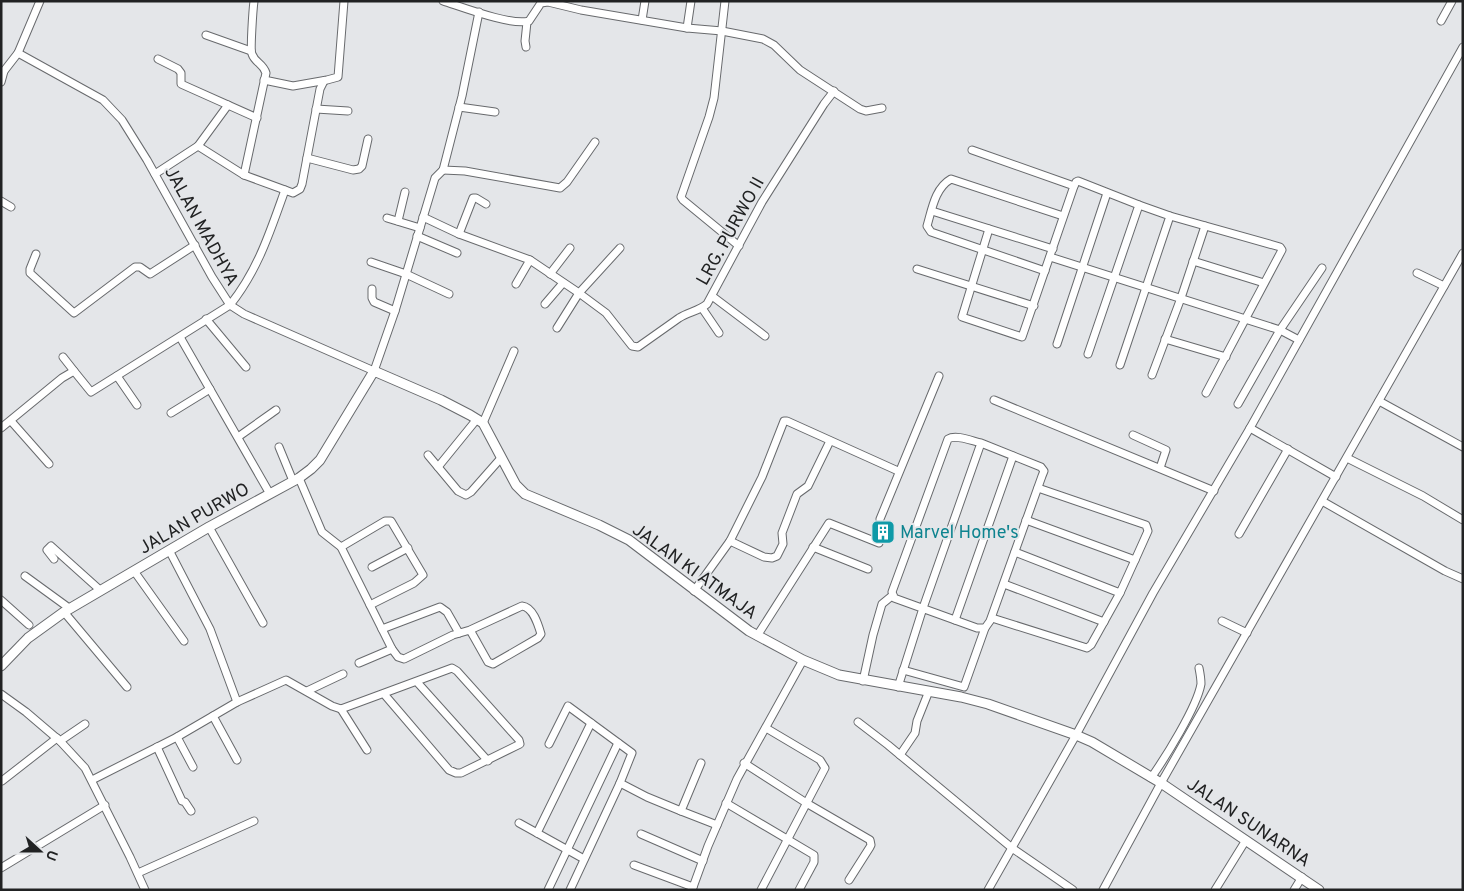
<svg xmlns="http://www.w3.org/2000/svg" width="1464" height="891" font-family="Overpass,sans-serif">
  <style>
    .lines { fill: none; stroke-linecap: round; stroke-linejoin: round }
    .minor-casing { stroke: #686a6d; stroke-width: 9 }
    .tertiary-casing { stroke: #686a6d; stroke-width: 11 }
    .minor { stroke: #fff; stroke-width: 7 }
    .tertiary { stroke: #fff; stroke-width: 9 }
    .labels { text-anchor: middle; stroke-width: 4; stroke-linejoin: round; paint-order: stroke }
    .street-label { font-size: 18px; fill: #212223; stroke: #e4e6e9 }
    .culture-label { font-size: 18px; fill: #0d838f; stroke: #e4e6e9; text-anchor: start }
  </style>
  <rect width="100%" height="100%" fill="#e4e6e9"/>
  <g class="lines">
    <g class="minor-casing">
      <g id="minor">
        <path d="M443 1C462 7 511 26 529 21L541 3 548 2 581 10 687 28 722 31 763 39 774 45 800 70 860 109 866 111 882 108"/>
        <path d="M725 1 714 98 709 117 681 197 683 200 739 246"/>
        <path d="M642 20 645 1"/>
        <path d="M1441 21 1452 1"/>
        <path d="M687 28 691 1"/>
        <path d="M206 35 251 51"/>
        <path d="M526 47 525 41 527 22"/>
        <path d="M18 53 103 100 122 120 147 160 212 277 230 305 244 314 374 371 395 311 435 178 443 170"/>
        <path d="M158 59 178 69 181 73V84L257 118"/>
        <path d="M1 71H4L18 53 40 1"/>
        <path d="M264 80 293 86 327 80 338 77 344 1"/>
        <path d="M1 82 4 71"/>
        <path d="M459 107 495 112"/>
        <path d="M316 109 348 111"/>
        <path d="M198 146 228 105"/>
        <path d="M972 150 1074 186 1022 337 962 317 989 229"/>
        <path d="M307 158 353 170 359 169 362 166 368 139"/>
        <path d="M443 170 465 171 560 188 567 182 595 142"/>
        <path d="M443 170 462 96 479 12"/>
        <path d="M155 174 198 146 244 175 285 190"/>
        <path d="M244 175 266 73C263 63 255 63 252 54 250 50 253 9 254 1"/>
        <path d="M1074 186 1076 182 1078 181 1139 205 1088 354"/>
        <path d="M1 201 11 207"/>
        <path d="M932 211 1053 249"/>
        <path d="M1170 216 1280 247 1282 250 1206 393"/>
        <path d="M423 217 459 234 530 260 579 293 606 313 632 346 638 347 679 318C688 312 699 311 707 304L762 202 824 104 834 91"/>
        <path d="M387 218 420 228"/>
        <path d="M398 221 405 192"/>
        <path d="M459 234 473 198H476L486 204"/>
        <path d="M417 236 457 253"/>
        <path d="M36 254 30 269V273L74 313 135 267H140L150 274 195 245"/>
        <path d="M1050 257 1280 330 1299 340"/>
        <path d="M1193 261 1264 283"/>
        <path d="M371 262 406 274 449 294"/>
        <path d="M917 269 1034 306"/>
        <path d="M1045 271 931 232 927 226C932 209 935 188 951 179L1063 216"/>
        <path d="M1417 273 1444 286"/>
        <path d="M550 274 570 248"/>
        <path d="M516 284 530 260"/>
        <path d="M372 289V298L374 302 395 311"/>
        <path d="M712 296 765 336"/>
        <path d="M545 304 563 283"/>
        <path d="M702 308 719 333"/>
        <path d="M206 319 246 367"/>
        <path d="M557 328 579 293 620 248"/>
        <path d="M180 337 270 494"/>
        <path d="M1165 339 1226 357"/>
        <path d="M1057 344 1107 193"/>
        <path d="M63 357 74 371"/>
        <path d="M1120 365 1170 216 1139 205"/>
        <path d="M1152 375 1181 298 1205 226"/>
        <path d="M117 376 137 405"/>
        <path d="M994 400 1214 491"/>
        <path d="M1379 401 1463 447"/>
        <path d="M1238 404 1280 330 1322 268"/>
        <path d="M171 413 210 389"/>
        <path d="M11 421 49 464"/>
        <path d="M483 423 514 351"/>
        <path d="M1 428 62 378 74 371 91 392 230 305C258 270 270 232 285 190L293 193 300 189 302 184 320 89 324 81"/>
        <path d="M1250 428 1336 477"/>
        <path d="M1133 435 1166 450 1160 468"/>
        <path d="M238 437 276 410"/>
        <path d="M279 447 293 481"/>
        <path d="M428 455 458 491 466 495 471 492 501 458"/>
        <path d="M1347 458 1423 496 1463 520"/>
        <path d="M438 467 477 419"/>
        <path d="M299 478 322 532 341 547 392 649 398 657 404 659 453 635 470 630 522 606C533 607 538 624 541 634L538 638 493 664 488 662 470 630"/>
        <path d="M1038 488 1146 525 1148 531 1135 560"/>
        <path d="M1322 501 1445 571 1463 579"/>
        <path d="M880 519 939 376"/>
        <path d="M209 527 263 623"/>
        <path d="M1239 534 1288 449"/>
        <path d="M730 541 764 557 772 558 777 556 783 544 782 533 797 494 808 486 830 441"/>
        <path d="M341 547 385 521H391L423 575 414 583 370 605"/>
        <path d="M813 547 868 569"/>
        <path d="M169 550 210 629 237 702"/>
        <path d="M1015 552 1120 593 1135 560 1026 520"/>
        <path d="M54 559 47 550 51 546 100 590"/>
        <path d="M372 567 408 548"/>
        <path d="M134 571 184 641"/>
        <path d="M25 576 69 608"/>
        <path d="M1004 584 1104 622"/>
        <path d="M694 591 730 541 762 477 784 421H787L898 471"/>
        <path d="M1 600 29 625"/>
        <path d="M64 612 127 687"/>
        <path d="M992 618 1087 648 1091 645 1120 593"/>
        <path d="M955 620 1013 456"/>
        <path d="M1222 621 1247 633"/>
        <path d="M382 629 440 607 447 612 459 633"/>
        <path d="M757 636 829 523 879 543"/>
        <path d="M359 663 392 649"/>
        <path d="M903 670 964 687 985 628"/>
        <path d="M863 681 873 635 882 604 893 595"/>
        <path d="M417 682 488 761"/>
        <path d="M898 687 923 608 981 443 1041 467 1044 471 1042 476 990 621 985 628H977L894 598 892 592 948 439C956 434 972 441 981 443"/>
        <path d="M307 691 343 674"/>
        <path d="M1 694 26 712 60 741 85 768 130 857 145 890"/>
        <path d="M341 709 367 750"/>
        <path d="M213 716 237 760"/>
        <path d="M858 722 888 745 1012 848 1073 890"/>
        <path d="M177 737 193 767"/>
        <path d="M60 741 85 724"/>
        <path d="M549 744 568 706 632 753 620 783 647 797 681 811"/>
        <path d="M157 747 182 801 185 802 191 811"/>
        <path d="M900 755 915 733 917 721 929 691"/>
        <path d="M701 763 681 811 717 825"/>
        <path d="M744 763 808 804 870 840 871 845 870 847 849 880"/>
        <path d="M1151 778C1165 758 1197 707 1201 684 1201 678 1200 673 1199 668"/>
        <path d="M92 780 177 737 237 702 286 680 332 706 341 709 452 668 457 671 519 740 520 744 461 773H456L449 770 384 694"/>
        <path d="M2 781 57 738"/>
        <path d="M726 803 814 855V862L799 890"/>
        <path d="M519 823 584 859"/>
        <path d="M537 833 591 723"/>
        <path d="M641 834 703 861"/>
        <path d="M634 865 693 887"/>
        <path d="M1 868 105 805"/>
        <path d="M138 873 254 821"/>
        <path d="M548 890 618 743"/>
        <path d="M570 890 620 783"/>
        <path d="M692 890 708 846 737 779 803 660"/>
        <path d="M761 890 825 768 820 760 766 728"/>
        <path d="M988 890 1076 735 1153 593 1250 428 1463 47"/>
        <path d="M1103 890 1161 783 1463 253"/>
        <path d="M1215 890 1246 840"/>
        <path d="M1294 890 1302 877"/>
      </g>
    </g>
    <g class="tertiary-casing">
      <path id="tertiary" d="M1 666 28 638 64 612 209 527 299 478 311 469 320 460 374 371 441 400 470 415 483 423 516 485 525 494 599 525 629 540 749 631 803 660 839 675 961 697 988 704 1076 735 1092 742 1161 783 1319 890"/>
    </g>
    <use href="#minor" class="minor"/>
    <use href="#tertiary" class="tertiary"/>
  </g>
  <defs>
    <g id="building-square" transform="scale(1.25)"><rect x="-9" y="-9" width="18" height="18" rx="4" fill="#0f9aa8" stroke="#e4e6e9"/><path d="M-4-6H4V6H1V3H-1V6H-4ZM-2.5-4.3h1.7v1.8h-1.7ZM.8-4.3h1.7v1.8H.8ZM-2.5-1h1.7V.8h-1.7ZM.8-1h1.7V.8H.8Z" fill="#fff"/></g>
  </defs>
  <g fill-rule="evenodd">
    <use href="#building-square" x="883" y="532"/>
  </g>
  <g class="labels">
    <g class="street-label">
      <text transform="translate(202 226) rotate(61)" y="6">JALAN MADHYA</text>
      <text transform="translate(730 231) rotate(-61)" y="6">LRG. PURWO II</text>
      <text transform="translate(194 518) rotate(-30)" y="6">JALAN PURWO</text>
      <text transform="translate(695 571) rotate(36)" y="6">JALAN KI ATMAJA</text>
      <text transform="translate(1249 822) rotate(34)" y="6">JALAN SUNARNA</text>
    </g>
    <g class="culture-label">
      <text x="900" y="538">Marvel Home's</text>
    </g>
  </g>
  <rect width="1464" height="891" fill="none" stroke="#212223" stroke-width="5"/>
  <g transform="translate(40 851) rotate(111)" stroke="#e4e6e9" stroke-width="4" paint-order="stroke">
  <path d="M0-4L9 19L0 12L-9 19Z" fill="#212223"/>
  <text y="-8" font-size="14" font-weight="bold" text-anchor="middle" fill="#212223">U</text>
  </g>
</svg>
